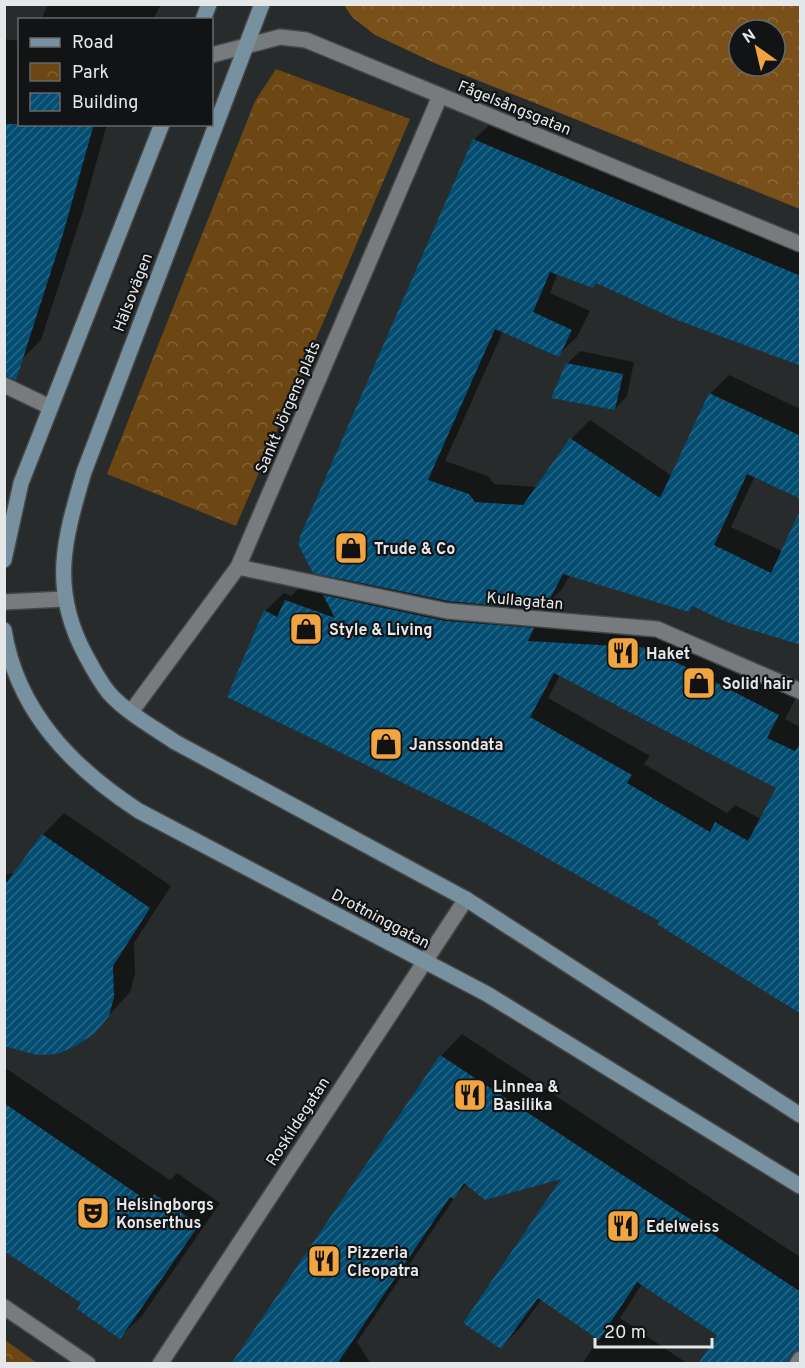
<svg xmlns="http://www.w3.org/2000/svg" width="805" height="1368" font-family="Overpass,sans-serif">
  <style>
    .forest { fill: url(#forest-crowns); fill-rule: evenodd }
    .park { fill: url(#park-crowns) }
    .shadow { fill: #0007; fill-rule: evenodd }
    .building { fill: url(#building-hatch); fill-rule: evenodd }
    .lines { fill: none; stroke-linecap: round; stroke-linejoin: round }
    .pedestrian-casing { stroke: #444648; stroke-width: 18 }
    .minor-casing { stroke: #444648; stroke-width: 18 }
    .tertiary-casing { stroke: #444648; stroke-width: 18 }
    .secondary-casing { stroke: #444648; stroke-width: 18 }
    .pedestrian { stroke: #787b7d; stroke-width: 15 }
    .minor { stroke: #787b7d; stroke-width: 15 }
    .tertiary { stroke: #787b7d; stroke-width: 15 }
    .secondary { stroke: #7891a1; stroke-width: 15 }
    .labels { text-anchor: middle; stroke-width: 4.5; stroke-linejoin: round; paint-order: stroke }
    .street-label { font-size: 16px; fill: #e5e7e8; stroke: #121314 }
    .poi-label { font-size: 16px; font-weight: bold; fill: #e5e7e8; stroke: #121314; text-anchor: start }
  </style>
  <defs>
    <pattern id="forest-crowns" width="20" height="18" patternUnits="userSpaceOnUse" patternTransform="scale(1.5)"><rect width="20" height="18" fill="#795019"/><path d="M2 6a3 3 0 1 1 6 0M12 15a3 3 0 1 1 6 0" fill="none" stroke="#8c693a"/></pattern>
    <pattern id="park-crowns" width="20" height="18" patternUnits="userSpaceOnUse" patternTransform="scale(1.5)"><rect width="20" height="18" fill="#6c4713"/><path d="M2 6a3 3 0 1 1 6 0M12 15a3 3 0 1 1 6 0" fill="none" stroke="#816235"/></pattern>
    <pattern id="building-hatch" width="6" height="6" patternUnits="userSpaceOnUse" patternTransform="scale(1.5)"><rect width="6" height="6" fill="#024d71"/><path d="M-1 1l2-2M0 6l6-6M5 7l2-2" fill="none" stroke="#276785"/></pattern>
  </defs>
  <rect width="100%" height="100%" fill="#282b2c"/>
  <path class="forest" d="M344 5H800V209L437 64 375 35 352 17ZM739 30H775V66H739Z"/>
  <g class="park">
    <path d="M276 69 410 119 236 526 107 474 255 101Z"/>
    <path d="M5 1340 37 1363H5Z"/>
  </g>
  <g class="shadow">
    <path d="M48 4H161L153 20H41Z"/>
    <path d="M4 39 20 41V124H107L82 214 41 340 22 359 4 349Z"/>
    <path d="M493 121 800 249V366L597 282 593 286 558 273 550 293 590 311 577 337 558 355 503 331 445 461 488 476 494 484 537 487 571 439 590 420 672 476 710 394 729 375 800 409V497L755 476 731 527 782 551 800 509V643L694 605 689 610 570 575 562 589 542 609 552 610 545 623 688 631 684 638 797 696 785 719 800 727V1014L661 920 265 611 284 593 291 596 305 582 329 591 343 578 474 140ZM560 675 778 787 761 819 735 805 727 813 644 764 650 756 548 698Z"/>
    <path d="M580 351 634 362 627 396 615 409 567 364Z"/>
    <path d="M64 813 171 886 134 943 135 974 130 992 94 1032 4 1044V875L17 872 43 835Z"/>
    <path d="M462 1034 800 1257V1358L797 1364H699L719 1335 642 1284 620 1318 688 1364H582L599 1338 542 1299 522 1326 501 1347 565 1176 467 1184 457 1194 357 1342 371 1364H233L441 1056Z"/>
    <path d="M4 1067 170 1180 177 1173 220 1203 142 1316 120 1337 83 1303 4 1249Z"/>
  </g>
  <g class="building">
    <path d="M4 124H94L63 234 16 380 4 375Z"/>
    <path d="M473 139 801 276V366L677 320 596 283 593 288 550 272 533 312 572 330 559 357 495 329 428 480 469 494 475 502 523 505 570 438 660 498 709 393 801 436V499L747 474 714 545 771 573 801 508V645L729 623 692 606 689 612 563 574 544 610 448 601 313 573 298 544 301 534Z"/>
    <path d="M566 363 623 374 615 410 551 398Z"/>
    <path d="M323 595 445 621 534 628 528 641 670 649 666 657 779 715 767 738 795 751 801 742V1014L657 924 659 921 477 819 227 697 264 610 277 617 285 600 335 618ZM554 673 776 788 748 841 715 822 710 832 627 783 632 775 530 717Z"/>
    <path d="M42 834 150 908 113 966 114 997 109 1016 95 1033 77 1045 58 1054 37 1055 4 1046V886Z"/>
    <path d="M440 1055 801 1292V1349L792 1354 787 1364H698L717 1335 637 1282 599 1340 538 1298 501 1349 463 1323 561 1179 485 1200 464 1183 454 1199 450 1197 337 1364H231Z"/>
    <path d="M4 1103 149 1202 154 1194 199 1225 120 1339 77 1309 81 1303 4 1251Z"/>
  </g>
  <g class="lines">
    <g class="pedestrian-casing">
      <g id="pedestrian">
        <path d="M238 567 447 611 657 629 800 691"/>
        <path d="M797 1364 800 1359"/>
      </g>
    </g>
    <g class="minor-casing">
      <g id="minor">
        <path d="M212 55 280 37 306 40 800 244"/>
        <path d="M4 385 50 407"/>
        <path d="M131 712 238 567 440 96"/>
        <path d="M4 1307 88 1364"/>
        <path d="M160 1364 466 899"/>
      </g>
    </g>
    <g class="tertiary-casing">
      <path id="tertiary" d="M4 602 64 599"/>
    </g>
    <g class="secondary-casing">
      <g id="secondary">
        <path d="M262 4 84 472C64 540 50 588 85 654 92 667 99 681 109 693 127 713 153 727 175 742L466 899 800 1115"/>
        <path d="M203 20 209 4"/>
        <path d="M4 560 21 483 162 124"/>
        <path d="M4 630C17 712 73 768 139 811L487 994 800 1186"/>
      </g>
    </g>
    <use href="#pedestrian" class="pedestrian"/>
    <use href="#minor" class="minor"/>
    <use href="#tertiary" class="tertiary"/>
    <use href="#secondary" class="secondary"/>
  </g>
  <defs>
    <g id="shop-square" transform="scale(1.725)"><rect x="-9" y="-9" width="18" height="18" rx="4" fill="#f1a540" stroke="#121314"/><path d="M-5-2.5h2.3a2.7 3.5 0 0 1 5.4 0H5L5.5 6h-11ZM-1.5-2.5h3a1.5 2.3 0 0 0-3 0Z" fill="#111"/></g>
    <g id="restaurant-square" transform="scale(1.725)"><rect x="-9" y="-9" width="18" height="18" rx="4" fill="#f1a540" stroke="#121314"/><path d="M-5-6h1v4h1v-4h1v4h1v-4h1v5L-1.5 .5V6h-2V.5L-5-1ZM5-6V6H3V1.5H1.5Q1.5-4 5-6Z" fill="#111"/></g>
    <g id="theatre-square" transform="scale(1.725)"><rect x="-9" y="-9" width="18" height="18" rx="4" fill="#f1a540" stroke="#121314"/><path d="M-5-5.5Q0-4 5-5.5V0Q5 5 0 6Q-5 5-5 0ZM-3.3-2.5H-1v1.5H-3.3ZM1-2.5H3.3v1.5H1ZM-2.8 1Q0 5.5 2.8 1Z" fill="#111"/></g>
  </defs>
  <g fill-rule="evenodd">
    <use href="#shop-square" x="351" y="548"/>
    <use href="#shop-square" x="306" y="629"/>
    <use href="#restaurant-square" x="623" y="653"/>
    <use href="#shop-square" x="699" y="683"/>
    <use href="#shop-square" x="386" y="744"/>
    <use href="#restaurant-square" x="470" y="1095"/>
    <use href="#theatre-square" x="93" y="1213"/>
    <use href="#restaurant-square" x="623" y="1226"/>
    <use href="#restaurant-square" x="324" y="1261"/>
  </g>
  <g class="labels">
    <g class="street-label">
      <text transform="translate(515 107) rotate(22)" y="6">Fågelsångsgatan</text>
      <text transform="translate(132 292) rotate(-69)" y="6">Hälsovägen</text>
      <text transform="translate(287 407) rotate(-67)" y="6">Sankt Jörgens plats</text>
      <text transform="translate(525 600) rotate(5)" y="6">Kullagatan</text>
      <text transform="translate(381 918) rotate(28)" y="6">Drottninggatan</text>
      <text transform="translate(297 1121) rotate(-57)" y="6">Roskildegatan</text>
    </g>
    <g class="poi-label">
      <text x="374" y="554">Trude &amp; Co</text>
      <text x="329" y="635">Style &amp; Living</text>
      <text x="646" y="659">Haket</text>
      <text x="722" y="689">Solid hair</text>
      <text x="409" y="750">Janssondata</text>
      <text x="493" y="1092">Linnea &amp;<tspan x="493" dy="18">Basilika</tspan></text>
      <text x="116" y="1210">Helsingborgs<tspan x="116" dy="18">Konserthus</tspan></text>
      <text x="646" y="1232">Edelweiss</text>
      <text x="347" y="1258">Pizzeria<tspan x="347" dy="18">Cleopatra</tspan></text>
    </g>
  </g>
  <rect width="805" height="1368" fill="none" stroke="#e5e7e8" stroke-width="12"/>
  <rect x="18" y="18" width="195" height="108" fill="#121314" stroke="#666869" stroke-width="1.5"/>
  <rect x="30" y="38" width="30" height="9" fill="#7891a1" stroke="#666869" stroke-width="1.5"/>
  <text x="72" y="48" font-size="18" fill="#e5e7e8">Road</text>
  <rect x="30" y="63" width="30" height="18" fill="url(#park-crowns)" stroke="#666869" stroke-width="1.5"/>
  <text x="72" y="78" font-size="18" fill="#e5e7e8">Park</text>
  <rect x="30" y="93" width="30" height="18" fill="url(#building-hatch)" stroke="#666869" stroke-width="1.5"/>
  <text x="72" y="108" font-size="18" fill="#e5e7e8">Building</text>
  <g transform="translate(757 48) rotate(326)"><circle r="28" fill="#121314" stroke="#666869" stroke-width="1.5"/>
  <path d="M0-4.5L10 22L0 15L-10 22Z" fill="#f1a540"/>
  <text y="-9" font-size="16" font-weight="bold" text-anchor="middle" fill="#e5e7e8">N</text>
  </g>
  <path d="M595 1338v9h117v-9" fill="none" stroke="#e5e7e8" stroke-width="3"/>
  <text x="604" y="1338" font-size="18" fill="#e5e7e8" stroke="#121314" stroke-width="4.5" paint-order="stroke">20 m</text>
</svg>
